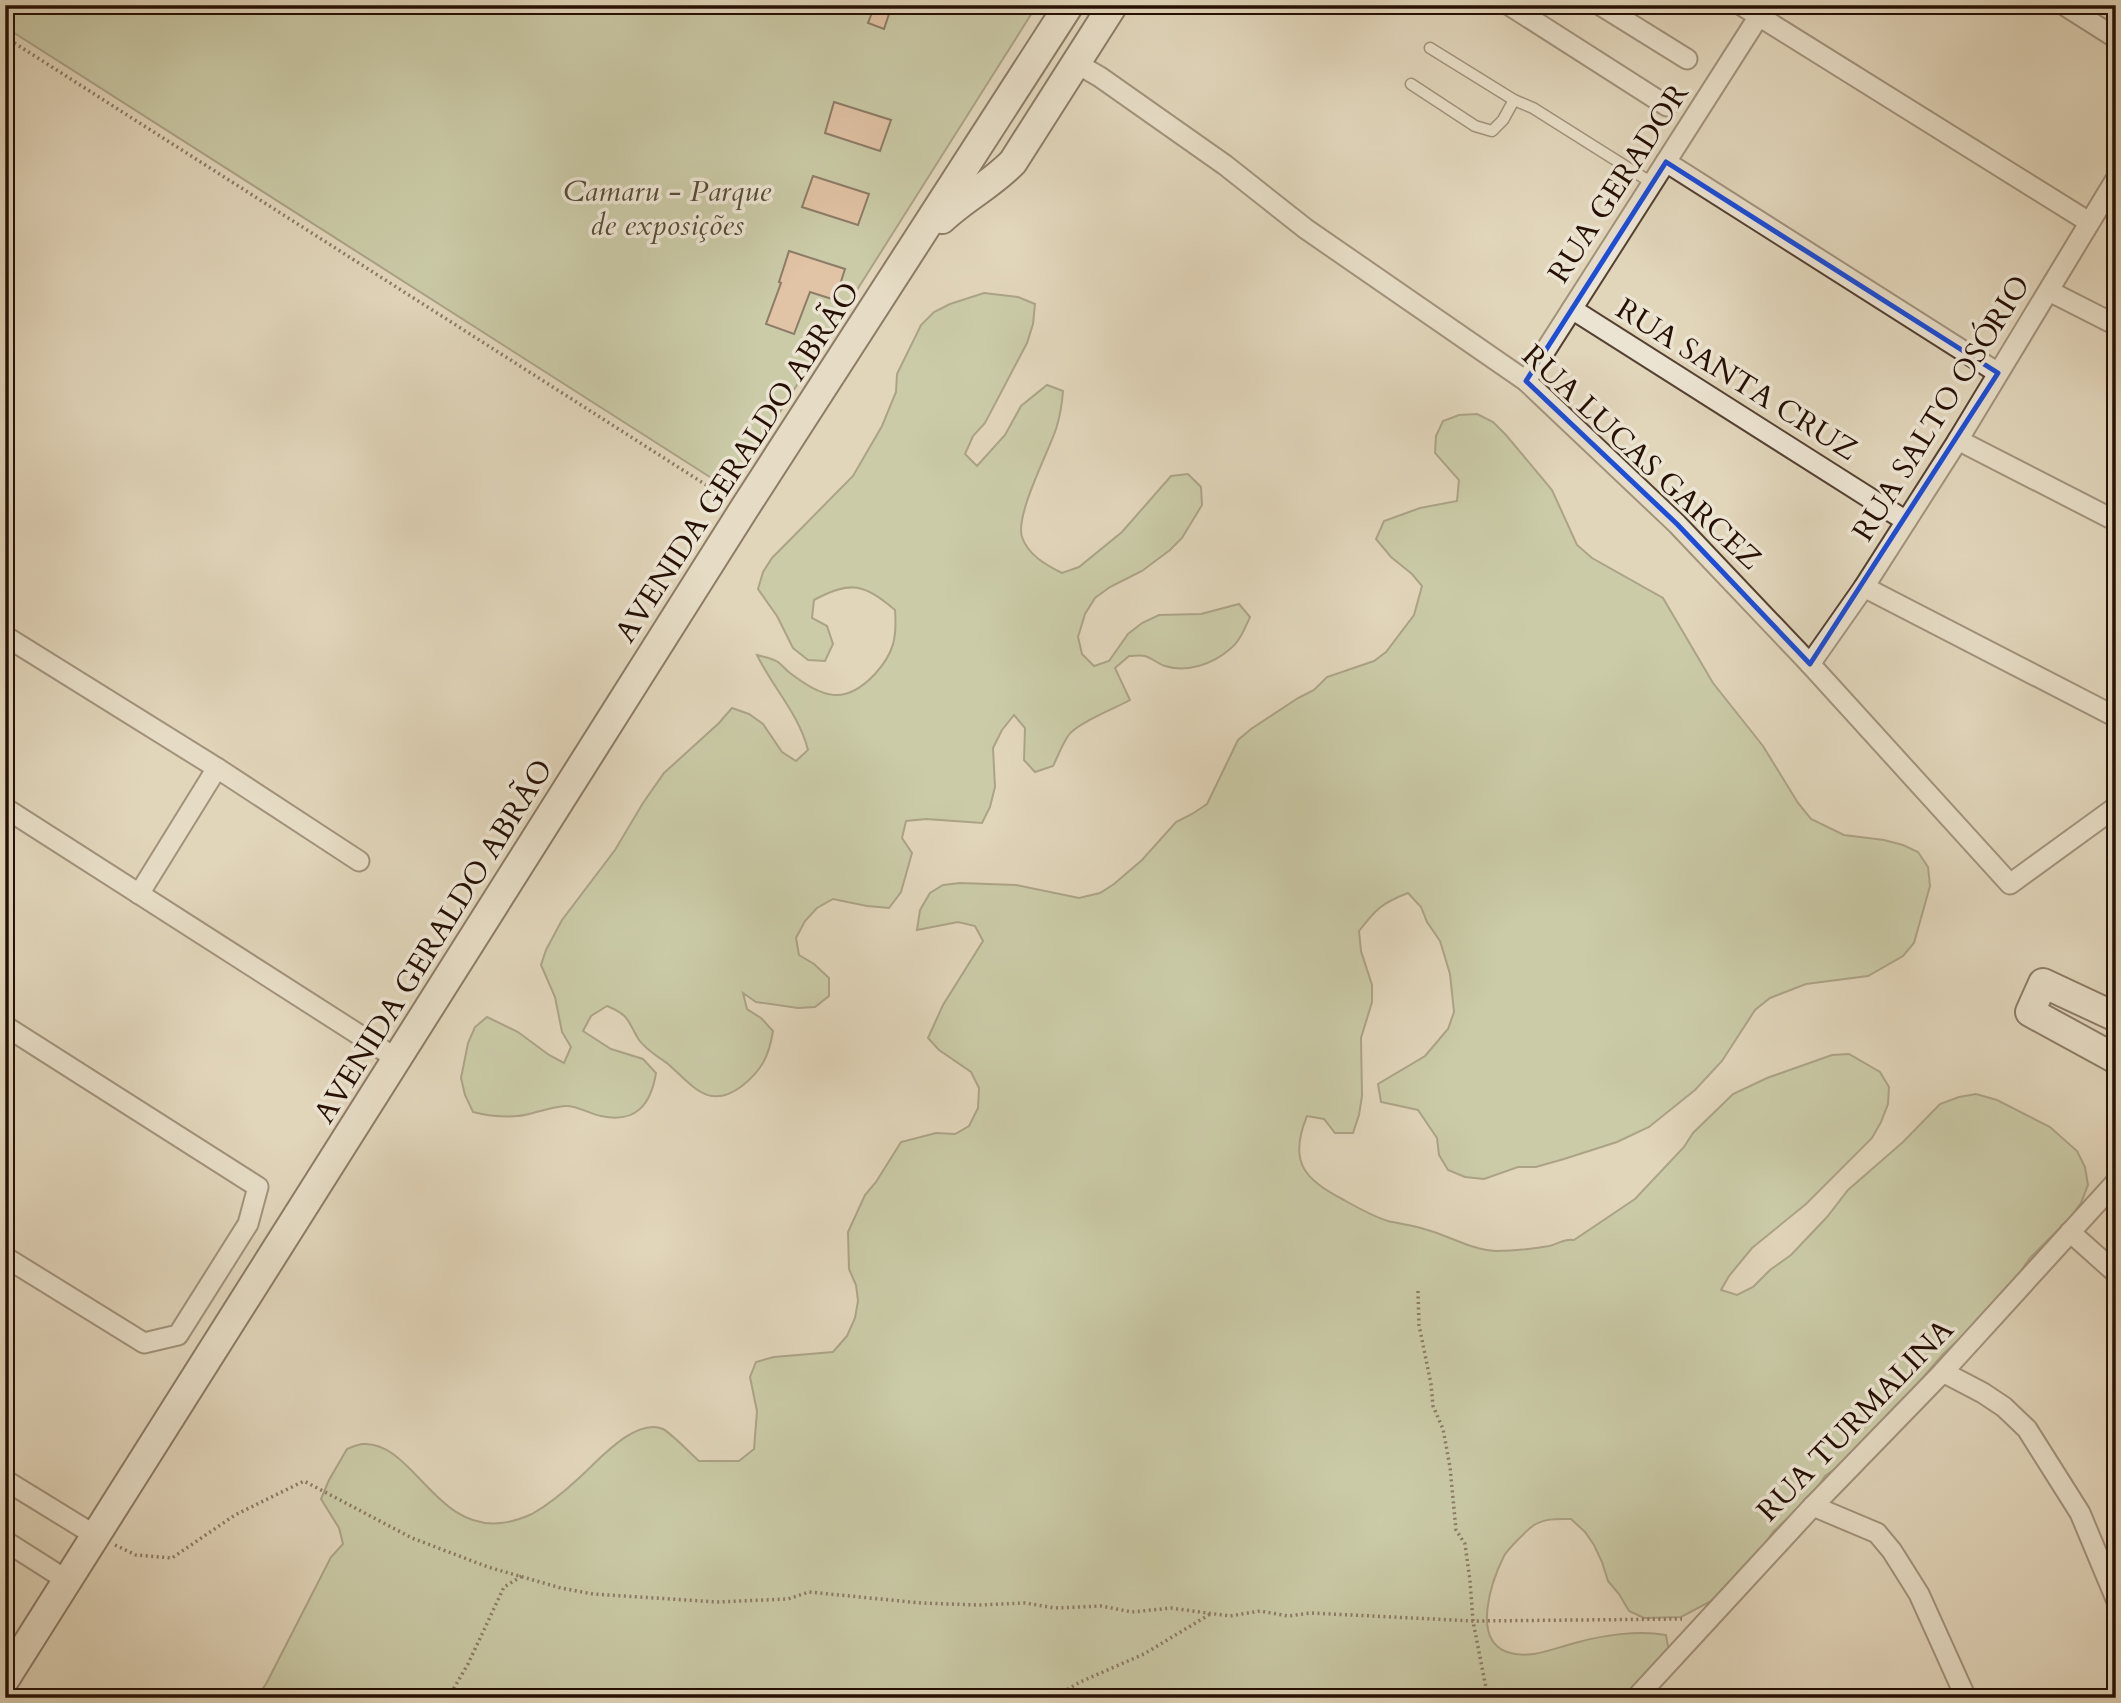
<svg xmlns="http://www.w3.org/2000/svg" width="2121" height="1703" font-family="Cardo,serif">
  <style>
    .green { fill: #afbe92; stroke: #6a674b; stroke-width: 2 }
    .building { fill: #dfae8c; stroke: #261004; stroke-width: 2 }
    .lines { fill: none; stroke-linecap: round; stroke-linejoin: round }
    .lane-casing { stroke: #554132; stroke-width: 13 }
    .street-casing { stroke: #554132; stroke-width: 23 }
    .secondary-casing { stroke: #261004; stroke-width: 32 }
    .path { stroke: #261004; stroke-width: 3.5; stroke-dasharray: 2 3.5; stroke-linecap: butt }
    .lane { stroke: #ece4d2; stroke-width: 10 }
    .street { stroke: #ece4d2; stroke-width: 19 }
    .secondary { stroke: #ece4d2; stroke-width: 28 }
    .marked { fill: none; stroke: #1d4ed8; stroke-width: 5; stroke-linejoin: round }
    .labels { text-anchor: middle; stroke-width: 7; stroke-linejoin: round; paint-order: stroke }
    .street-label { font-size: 30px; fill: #261004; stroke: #ece4d2 }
    .park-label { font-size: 30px; font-style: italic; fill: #564d36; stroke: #ece4d2 }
  </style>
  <rect width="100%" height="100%" fill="#e1d5ba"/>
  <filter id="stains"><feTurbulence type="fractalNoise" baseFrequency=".00286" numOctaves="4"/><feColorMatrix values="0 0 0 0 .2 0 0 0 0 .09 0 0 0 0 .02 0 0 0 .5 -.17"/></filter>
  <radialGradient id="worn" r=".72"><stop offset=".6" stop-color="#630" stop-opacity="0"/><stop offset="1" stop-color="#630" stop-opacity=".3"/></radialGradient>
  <g class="green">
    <path d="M5 5H1037L735 483 724 486 5 27Z"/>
    <path d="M984 293 1018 297 1035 304 1033 324 1027 343 985 423 973 436 965 454 977 466 1005 435 1021 406 1047 385 1063 391C1062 404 1060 417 1056 429 1048 453 1015 515 1022 537 1028 555 1046 565 1062 573L1079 567 1122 532 1171 476 1188 474 1201 487 1202 505 1182 538 1170 550 1142 571 1110 587 1095 598 1085 614 1078 637 1082 654 1094 666 1109 661 1128 634 1142 623 1159 615 1201 614 1239 604 1250 617C1245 628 1240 641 1230 649 1213 664 1187 673 1165 666 1158 664 1152 658 1145 656 1140 655 1134 656 1129 656L1115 668 1130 700C1116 708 1075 724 1068 736 1062 745 1058 756 1053 766L1035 772 1024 760 1025 728 1014 715 1002 730 993 748 995 787 990 807 982 823 926 819 906 821 902 838 912 853 901 892 889 908 867 906 833 899 817 908 805 921 796 938 799 955 814 964 829 978V996L815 1007 798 1008 756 1002 743 993 747 1009 761 1018 773 1031C769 1056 762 1070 742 1086 709 1111 693 1086 668 1064 659 1057 646 1050 639 1040 627 1021 631 1016 607 1006L591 1016 583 1031 611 1049 643 1059 656 1073C651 1104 636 1124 601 1116 589 1114 577 1105 565 1106 553 1107 544 1110 533 1113 513 1119 493 1117 473 1112L465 1095 461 1078 468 1043 475 1027 487 1017 518 1032 549 1055 564 1063 571 1047 562 1032 555 997 541 965 546 950 562 920 615 850 643 803 664 773 719 723 732 708 749 714 763 724 782 752 796 761 808 750C799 714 773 688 757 655 764 657 772 658 778 662 782 665 786 670 790 673 822 697 844 707 875 674 894 653 897 638 895 610 864 584 851 580 814 600L812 618 827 626 833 644 825 661 808 660 793 648 777 616 758 589 763 572 772 558 853 476 882 426 896 392 897 374 921 325 934 312 950 304Z"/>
    <path d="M1477 414 1493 422 1506 435 1552 490 1577 545 1592 558 1663 598 1713 683 1763 746 1798 803 1811 819 1844 835 1884 840 1903 845 1918 852 1928 867 1930 886 1914 943 1903 956 1868 976 1806 984 1770 998 1755 1010 1722 1061 1695 1090 1649 1127 1617 1142 1564 1159 1536 1167H1518L1484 1179 1465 1177 1448 1170 1439 1155 1437 1138 1418 1110 1381 1102 1378 1084 1425 1056 1448 1029 1454 1012 1450 974 1440 941 1427 922 1421 907 1408 893C1382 903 1376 909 1359 931L1361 951 1372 985V1002L1361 1038 1362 1096 1359 1115 1353 1133H1335L1324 1119 1307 1116C1288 1162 1304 1179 1344 1200 1358 1208 1372 1216 1388 1221 1400 1224 1412 1225 1424 1229 1448 1235 1471 1250 1496 1251 1513 1251 1532 1249 1549 1246 1559 1244 1564 1238 1574 1240L1635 1199 1684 1147 1693 1133 1733 1094 1767 1078 1832 1055 1849 1054 1880 1072 1889 1087 1888 1104 1881 1122 1872 1138 1806 1204 1752 1248 1729 1276 1721 1290 1737 1295 1753 1287 1770 1270 1791 1255 1827 1217 1848 1190 1903 1142 1940 1104 1959 1097 1976 1094 1997 1100 2050 1127 2077 1151 2085 1167 2088 1185 2081 1203 2069 1219 2030 1258 2000 1301 1943 1354 1903 1401 1842 1464 1825 1476 1814 1493 1773 1532 1762 1548 1717 1598 1681 1617 1644 1618 1629 1611 1619 1594 1608 1581 1602 1562 1594 1545 1585 1532 1571 1519C1558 1519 1546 1518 1534 1525 1527 1530 1508 1549 1504 1556 1492 1580 1471 1639 1507 1652 1530 1660 1554 1648 1575 1643 1603 1635 1638 1630 1666 1635L1669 1652 1647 1681 1617 1698H256L266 1684 331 1557 343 1544 339 1528 321 1499 329 1480 347 1449C351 1447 357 1445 362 1444 412 1440 435 1531 501 1523 511 1522 523 1518 532 1514 548 1505 565 1491 579 1478 597 1462 635 1417 663 1429 671 1433 691 1454 699 1461H739L754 1449 757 1411 750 1377 756 1362 774 1357 833 1352 847 1336 855 1318 858 1301 856 1285 849 1269 848 1232 865 1195 876 1182 901 1142 936 1133 955 1134 969 1126 978 1108 979 1088 971 1072 939 1050 928 1038 943 1005 983 941 975 926 958 922 917 930 920 910 930 893 943 885 960 883 1016 885 1079 898 1100 893 1114 884 1142 860 1176 822 1192 814 1207 804 1238 740 1251 729 1298 698 1314 690 1327 677 1374 661 1386 652 1414 615 1422 586 1412 574 1391 557 1376 539 1384 521 1420 508 1457 501 1459 480 1435 453 1436 436 1443 421 1459 415Z"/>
  </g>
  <g class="building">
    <path d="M875 5H892L884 29 868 23Z"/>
    <path d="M834 102 891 120 880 151 825 133Z"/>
    <path d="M813 176 869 194 858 225 802 207Z"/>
    <path d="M789 251 845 269 835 300 810 292 794 334 766 324 781 283 779 282Z"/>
  </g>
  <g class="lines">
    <g class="lane-casing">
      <g id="lane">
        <path d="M1430 48 1514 100"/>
        <path d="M1411 84 1475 126 1492 131 1503 120 1514 100 1533 108 1652 183"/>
      </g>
    </g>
    <g class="street-casing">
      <g id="street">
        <path d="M1509 5 1667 106"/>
        <path d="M1600 5 1687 59"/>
        <path d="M1741 5 2089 222"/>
        <path d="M2064 5 2116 38"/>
        <path d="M1076 63 1100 77 1225 165 1306 229 1526 381 1677 524 1810 664 2010 884 2116 807"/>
        <path d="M1666 162 1998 373"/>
        <path d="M2049 291 2116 325"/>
        <path d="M1572 309 1906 521"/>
        <path d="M1526 381 1759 16"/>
        <path d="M1958 440 2116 521"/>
        <path d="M1864 587 2116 717"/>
        <path d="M5 636 217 768 139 894"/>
        <path d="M1810 664 1864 587 1958 440 2116 179"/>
        <path d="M217 768 359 861"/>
        <path d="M5 808 397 1059"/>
        <path d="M5 1026 258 1187 248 1224 178 1335 144 1343 5 1257"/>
        <path d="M2070 1232 2116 1273"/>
        <path d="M1943 1372 1983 1393 2004 1407 2027 1429 2080 1513 2116 1599"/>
        <path d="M5 1480 96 1536"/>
        <path d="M1813 1506 1877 1533 1892 1551 1919 1594 1966 1698"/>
        <path d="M5 1541 68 1581"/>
        <path d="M1636 1698 1813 1506 1943 1372 2116 1182"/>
      </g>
    </g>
    <g class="secondary-casing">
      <g id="secondary">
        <path d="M942 219C964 198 992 184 1013 162L1113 5"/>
        <path d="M2116 1017 2043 983 2030 1012 2116 1059"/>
        <path d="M5 1679 744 509 1069 5"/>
      </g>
    </g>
    <g class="path">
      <path d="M5 37 725 497"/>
      <path d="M1418 1291 1419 1325 1431 1384 1433 1406 1443 1429 1450 1467 1456 1530 1465 1544 1470 1581 1473 1621 1488 1698"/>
      <path d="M115 1545 136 1555 172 1558 235 1515 304 1481 412 1538 488 1567 561 1588 593 1594 717 1602 788 1599 809 1592 921 1603 979 1605 1025 1603 1055 1608 1101 1606 1132 1612 1171 1608 1230 1616 1260 1611 1288 1616 1311 1613 1473 1621 1682 1619"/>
      <path d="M448 1698 468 1664 504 1587 522 1576"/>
      <path d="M1053 1698 1080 1682 1144 1654 1212 1613"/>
    </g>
    <use href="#lane" class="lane"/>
    <use href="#street" class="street"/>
    <use href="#secondary" class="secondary"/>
  </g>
  <path d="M0 0H2121V1703H0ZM1666 162 1998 373 1810 664 1677 524 1526 381Z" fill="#e1d5ba" fill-opacity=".55" fill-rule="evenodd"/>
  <path class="marked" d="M1666 162 1998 373 1810 664 1677 524 1526 381Z"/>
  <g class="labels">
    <g class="street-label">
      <text transform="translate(1618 183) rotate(-57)" y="10">RUA GERADOR</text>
      <text transform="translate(1737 379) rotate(32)" y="10">RUA SANTA CRUZ</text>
      <text transform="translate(1941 408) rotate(-58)" y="10">RUA SALTO OSÓRIO</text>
      <text transform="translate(1642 457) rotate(43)" y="10">RUA LUCAS GARCEZ</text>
      <text transform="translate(737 462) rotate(-57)" y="10">AVENIDA GERALDO ABRÃO</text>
      <text transform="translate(433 941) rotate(-58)" y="10">AVENIDA GERALDO ABRÃO</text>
      <text transform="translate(1855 1420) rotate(-46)" y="10">RUA TURMALINA</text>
    </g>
    <g class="park-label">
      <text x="667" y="201">Camaru - Parque<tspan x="667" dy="34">de exposições</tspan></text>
    </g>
  </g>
  <rect width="2121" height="1703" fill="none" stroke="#e1d5ba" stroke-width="28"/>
  <rect x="7" y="7" width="2107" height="1689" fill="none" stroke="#261004" stroke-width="3.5"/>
  <rect x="14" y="14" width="2093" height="1675" fill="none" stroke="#261004" stroke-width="2"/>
  <rect width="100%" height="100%" filter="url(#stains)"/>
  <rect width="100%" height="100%" fill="url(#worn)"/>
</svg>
